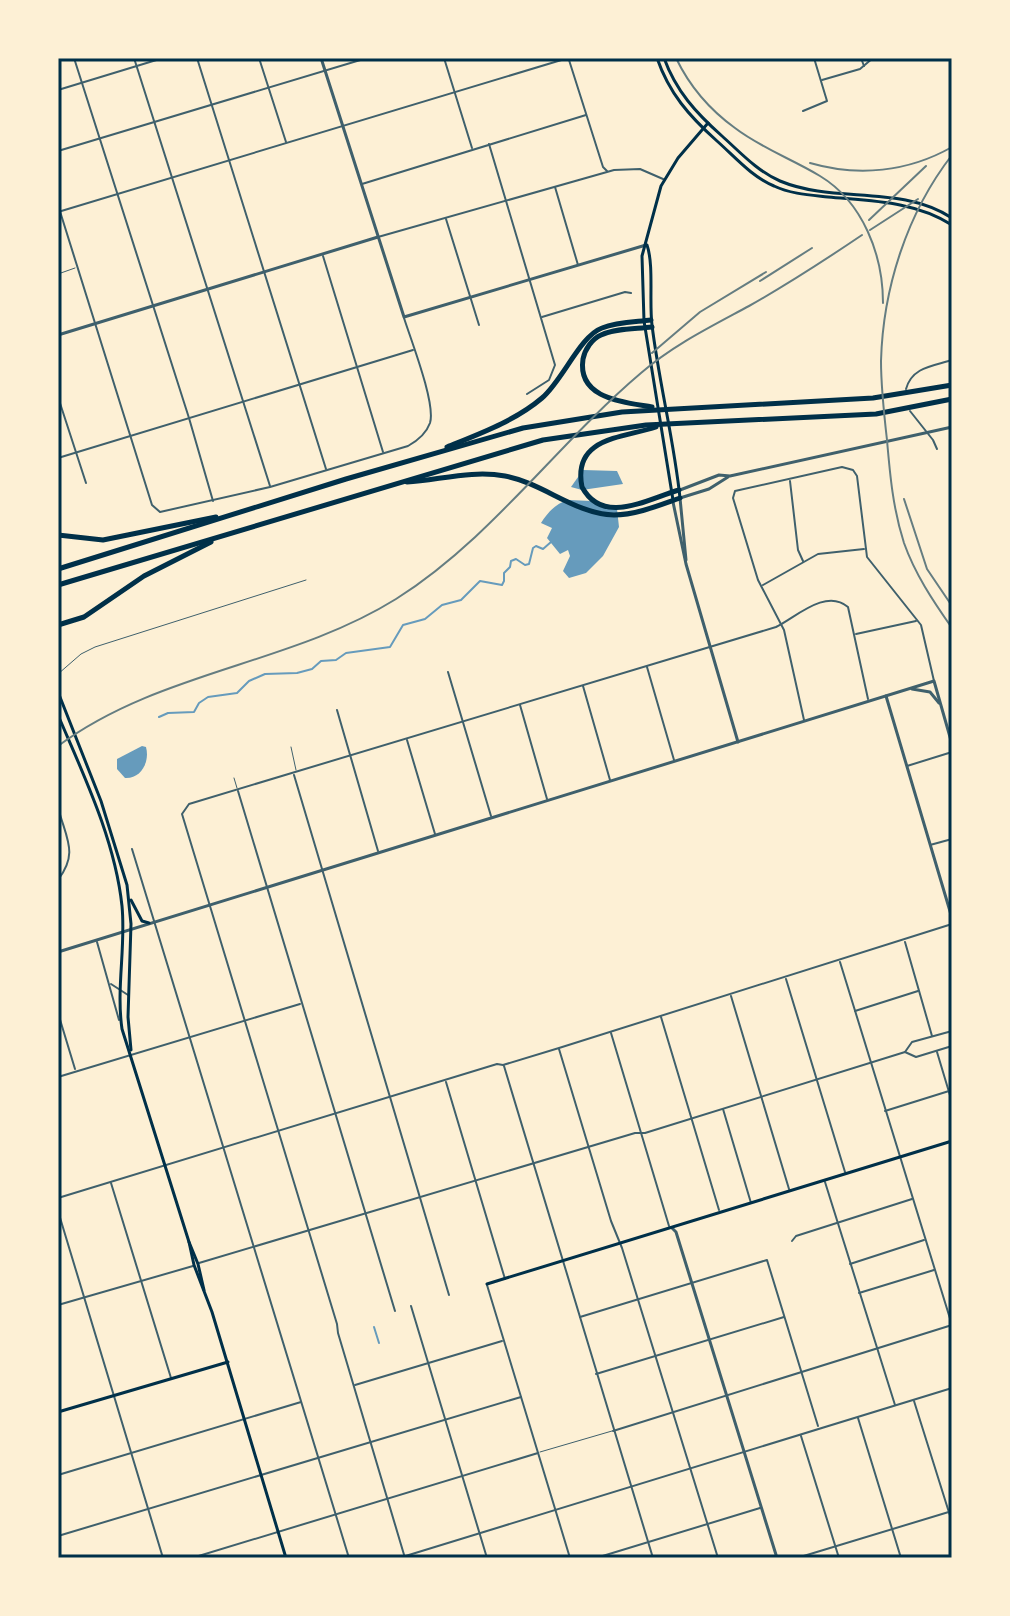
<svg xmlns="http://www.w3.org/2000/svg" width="1010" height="1616" font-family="Ubuntu,sans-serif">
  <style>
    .water { fill: #669bbc }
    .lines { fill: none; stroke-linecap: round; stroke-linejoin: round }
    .stream { stroke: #669bbc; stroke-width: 2 }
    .service { stroke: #3f606c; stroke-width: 1 }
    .minor { stroke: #3f606c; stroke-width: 2 }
    .tertiary { stroke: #3f606c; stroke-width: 3 }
    .secondary { stroke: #003049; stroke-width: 3 }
    .motorway { stroke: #003049; stroke-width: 5 }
    .rail { stroke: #657d81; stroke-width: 2 }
    .neatline { fill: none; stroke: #003049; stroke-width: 3 }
  </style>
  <rect width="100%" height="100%" fill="#fdf0d5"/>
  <g class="water">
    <path d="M583 470 617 471 623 484 582 490 571 487Z"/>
    <path d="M569 500 591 501 617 509 619 527 603 556 586 573 569 578 563 571 570 556 568 550 560 554 547 538 552 528 541 523C548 512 556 503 569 500Z"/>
    <path d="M142 746 146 747C150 762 141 779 125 778L117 769V759Z"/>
  </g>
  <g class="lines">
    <g class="stream">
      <path d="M159 717 168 713 194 712 199 703 208 697 237 693 249 681 265 674 297 673 312 669 321 661 336 660 346 653 390 647 403 625 425 619 442 605 461 600 480 581 502 585 504 581V573L510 567 511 561 516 559 525 565 529 564 533 548 536 546 543 549 551 542"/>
      <path d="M374 1327 379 1343"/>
    </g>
    <g class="service">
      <path d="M58 274 75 268"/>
      <path d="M58 674 81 654 95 647 306 580"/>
      <path d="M291 747 296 770"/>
      <path d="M234 778 237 788"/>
      <path d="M540 1452 612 1431"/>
    </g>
    <g class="minor">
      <path d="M74 58 189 418 213 501"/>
      <path d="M134 58 270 486"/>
      <path d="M197 58 326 469"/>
      <path d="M259 58 286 142"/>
      <path d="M444 58 472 148"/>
      <path d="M861 58 864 66"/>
      <path d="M768 59 772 58"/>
      <path d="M569 60 603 167 607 171"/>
      <path d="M822 80 860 69 873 58"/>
      <path d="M58 90 163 58"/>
      <path d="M803 111 827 101 814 58"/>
      <path d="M489 144 555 365 549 380 527 394"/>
      <path d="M58 151 367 58"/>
      <path d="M362 184 586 115"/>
      <path d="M555 187 578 265"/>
      <path d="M58 205 152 505 160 512 270 487 408 446C417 441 426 434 430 423 436 404 411 340 404 318"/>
      <path d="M58 212 568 58"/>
      <path d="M446 219 479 325"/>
      <path d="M378 237 614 170 640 169 663 179"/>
      <path d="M323 256 383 452"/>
      <path d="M542 317 625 292 631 293"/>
      <path d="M906 389C912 367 933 366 952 360"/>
      <path d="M58 397 86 483"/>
      <path d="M910 411 933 440 937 449"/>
      <path d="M58 458 413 350"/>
      <path d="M790 481 798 550 803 561"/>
      <path d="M763 585 818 554 864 549"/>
      <path d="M856 634 916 621"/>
      <path d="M647 667 674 760"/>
      <path d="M448 672 491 816"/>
      <path d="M583 686 610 780"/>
      <path d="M520 705 547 799"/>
      <path d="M337 710 378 851"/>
      <path d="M804 720 784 630 758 580 733 498 735 491 842 467 853 470 857 476 867 557 921 625 934 681"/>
      <path d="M407 740 435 834"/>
      <path d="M907 766 952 752"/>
      <path d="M294 775 449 1295"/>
      <path d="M238 791 395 1311"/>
      <path d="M930 845 952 839"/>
      <path d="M132 849 349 1558"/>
      <path d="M58 880C78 854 67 840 59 811"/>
      <path d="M97 942 119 1020"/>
      <path d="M905 942 932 1036"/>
      <path d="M786 979 845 1172"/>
      <path d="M111 984 128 995"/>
      <path d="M731 996 789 1189"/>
      <path d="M855 1011 918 991"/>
      <path d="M58 1013 75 1069"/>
      <path d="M661 1017 719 1210"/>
      <path d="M611 1033 669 1226"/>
      <path d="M559 1049 611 1221 622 1248 718 1558"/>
      <path d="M905 1052 912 1042 952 1031"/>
      <path d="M937 1052 952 1102"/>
      <path d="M504 1066 653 1558"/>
      <path d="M58 1077 300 1004"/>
      <path d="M446 1082 505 1279"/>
      <path d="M723 1109 751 1203"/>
      <path d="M885 1111 949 1091"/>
      <path d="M825 1182 895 1405"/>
      <path d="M111 1183 171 1378"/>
      <path d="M58 1198 497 1064 503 1065 559 1048 952 924"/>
      <path d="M58 1211 163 1558"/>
      <path d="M792 1241 796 1236 912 1199"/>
      <path d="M199 1263 635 1133H645L905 1052 916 1057 952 1046"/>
      <path d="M850 1264 924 1240"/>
      <path d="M487 1285 570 1558"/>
      <path d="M859 1293 934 1270"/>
      <path d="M58 1305 193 1266"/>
      <path d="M411 1306 487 1558"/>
      <path d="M580 1317 767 1260 818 1426"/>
      <path d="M596 1374 784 1317"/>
      <path d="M355 1385 502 1341"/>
      <path d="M914 1401 952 1522"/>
      <path d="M858 1418 901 1558"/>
      <path d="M613 1431 952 1325 840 962"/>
      <path d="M801 1436 839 1558"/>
      <path d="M58 1475 301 1402"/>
      <path d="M58 1536 521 1397"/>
      <path d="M192 1558 538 1453"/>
      <path d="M399 1558 952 1388"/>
      <path d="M405 1558 338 1333 337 1324 182 814 189 804 776 627C796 617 826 588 848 607L868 699"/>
      <path d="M596 1558 760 1508"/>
      <path d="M797 1558 952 1511"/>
    </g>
    <g class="tertiary">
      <path d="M321 58 404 317 646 245"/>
      <path d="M58 335 378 237"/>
      <path d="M680 490 719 475 730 476 952 427"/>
      <path d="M673 502 686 564 738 742"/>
      <path d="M686 560 680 498 709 489 728 477"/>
      <path d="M912 689 930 692 939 703"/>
      <path d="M886 696 952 918"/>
      <path d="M58 952 934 681 952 744"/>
      <path d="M672 1228 676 1232 777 1558"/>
    </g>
    <g class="secondary">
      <path d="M657 58C669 93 689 116 717 141 735 157 752 177 774 186 791 194 810 195 828 197 871 201 915 201 952 225"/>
      <path d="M664 58C676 91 696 113 722 136 740 152 757 171 780 181 835 204 899 184 952 218"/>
      <path d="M647 245C654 265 649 302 652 325 659 383 674 440 680 498"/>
      <path d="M673 500 644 321 642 256 661 186 678 158 708 123"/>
      <path d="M58 692 101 801 127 885 131 924 128 1017 131 1050"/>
      <path d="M58 715C84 776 115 840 122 906 126 947 116 988 122 1029L189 1242 198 1264 204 1290"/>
      <path d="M131 900 142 921 149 923"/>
      <path d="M189 1242 194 1265 212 1312 286 1558"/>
      <path d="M487 1284 952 1141"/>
      <path d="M58 1412 228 1362"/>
    </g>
    <g class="motorway">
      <path d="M652 327C636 329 616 328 601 335 592 339 585 349 583 359 577 399 624 402 652 407"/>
      <path d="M656 427C623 438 572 437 582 487 603 526 647 499 679 490"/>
      <path d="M447 447C479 434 515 421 542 398 563 380 580 336 602 328 617 322 635 322 651 320"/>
      <path d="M407 482C439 480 472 470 505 476 543 483 575 514 614 515 636 515 660 505 680 498"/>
      <path d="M58 535 103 540 216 517"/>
      <path d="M58 569 346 479 523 428 622 412 873 398 952 385"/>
      <path d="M58 585 543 440 646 425 876 414 952 399"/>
      <path d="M58 625 84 617 144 576 211 542"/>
    </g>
    <g class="rail">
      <path d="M676 58C689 85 710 110 735 128 761 148 792 159 820 176 863 202 883 255 883 303"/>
      <path d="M952 155C907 213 883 288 881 361 881 387 884 414 887 440 890 475 893 509 904 543 915 574 933 601 952 628"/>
      <path d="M810 163C858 177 908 172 952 147"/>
      <path d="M869 220 926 166"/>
      <path d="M870 230 918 199"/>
      <path d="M760 281 812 248"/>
      <path d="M652 353 700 312 766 272"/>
      <path d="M904 499 927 569 952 606"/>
      <path d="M58 746C159 671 290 665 396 599 491 539 556 445 641 373 673 345 712 326 749 306 788 284 825 260 862 235"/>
    </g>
  </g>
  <rect width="1010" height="1616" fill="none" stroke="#fdf0d5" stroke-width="120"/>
  <rect x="60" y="60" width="890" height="1496" class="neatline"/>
</svg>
